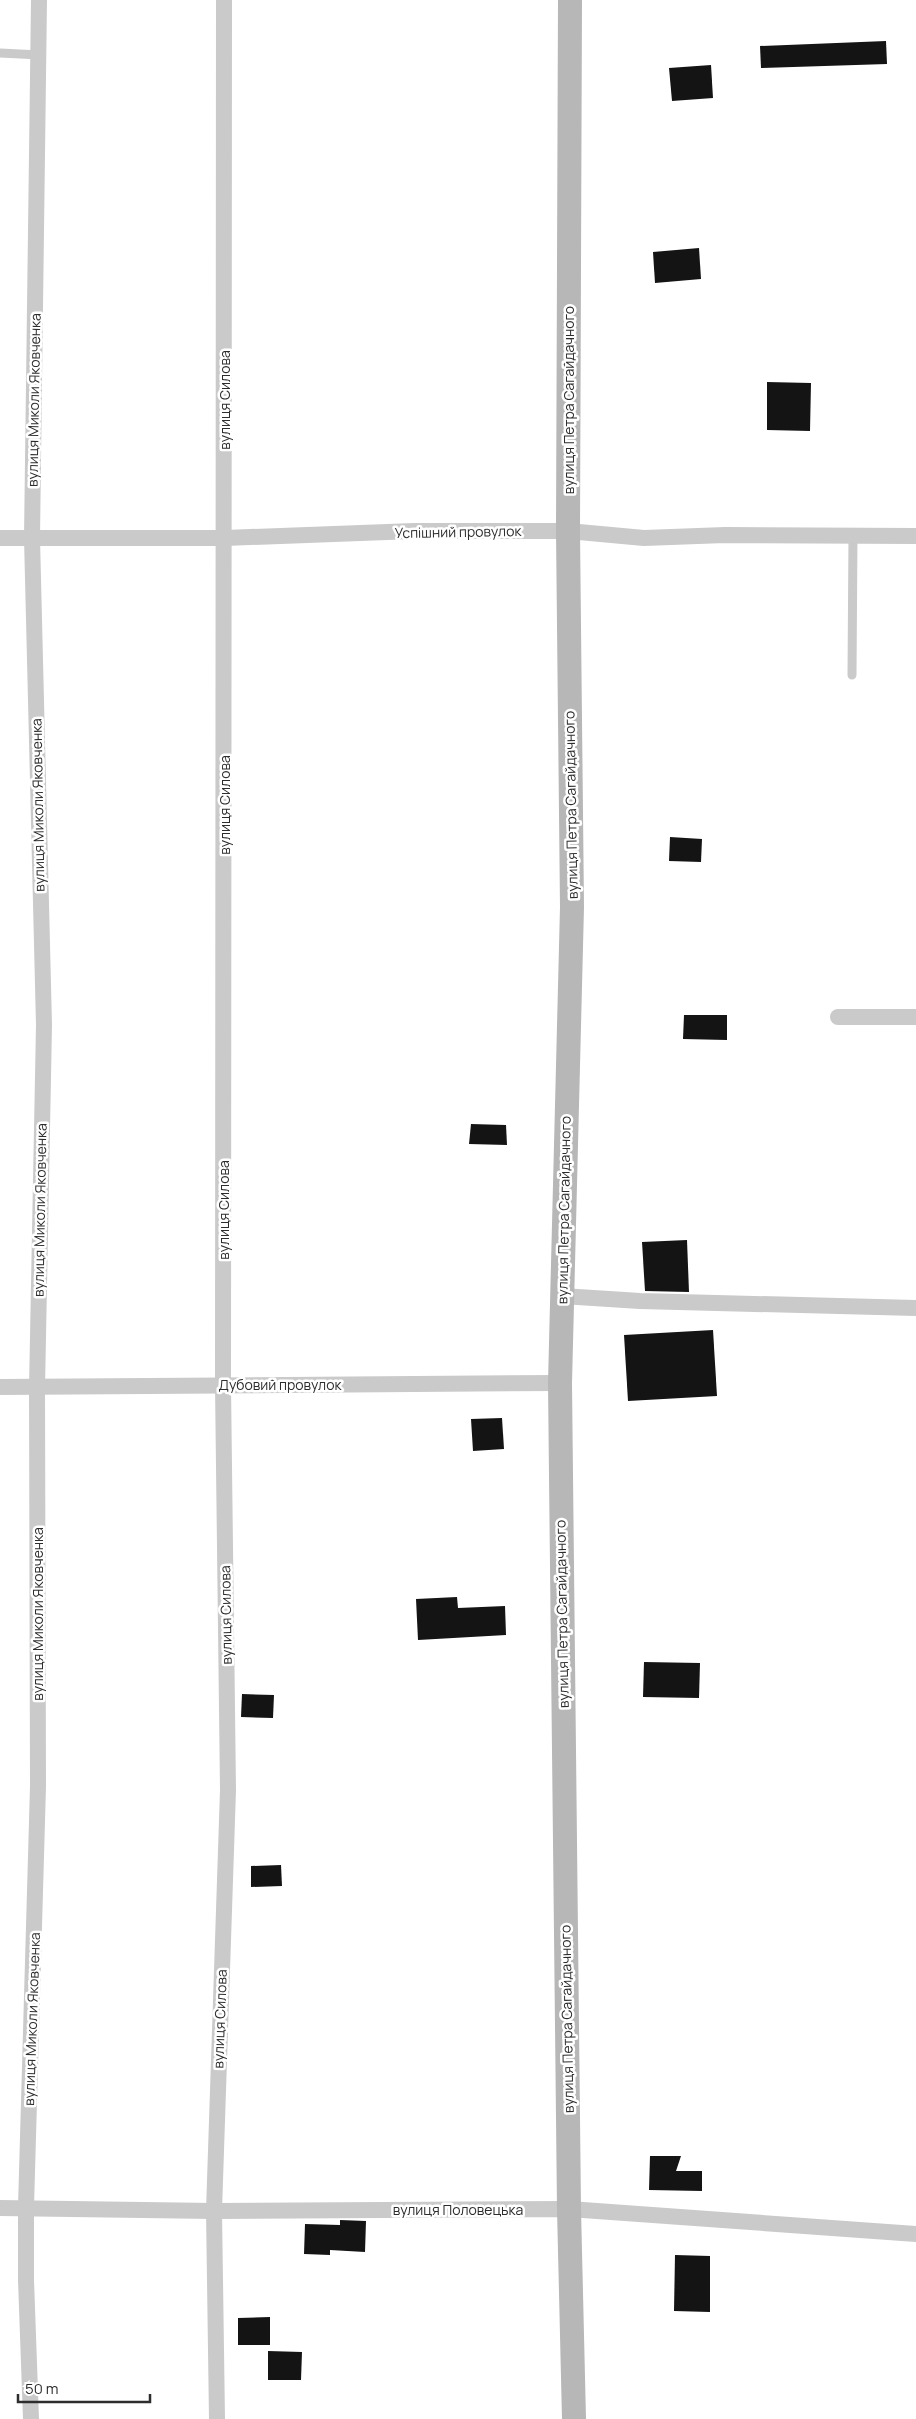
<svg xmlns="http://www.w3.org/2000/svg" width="916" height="2419" font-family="Manrope,sans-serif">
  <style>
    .building { fill: #141414 }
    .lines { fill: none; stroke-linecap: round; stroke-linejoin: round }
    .lane { stroke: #cacaca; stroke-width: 9 }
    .street { stroke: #cacaca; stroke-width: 16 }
    .secondary { stroke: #b7b7b7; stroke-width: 24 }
    .labels { text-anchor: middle; stroke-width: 5; stroke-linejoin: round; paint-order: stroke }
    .street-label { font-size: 14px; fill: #2d2d2d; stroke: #fff }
  </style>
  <rect width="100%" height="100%" fill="#fff"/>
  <g class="building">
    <path d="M886 41 887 64 761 68 760 46Z"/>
    <path d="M711 65 713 98 672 101 669 68Z"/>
    <path d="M699 248 701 279 655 283 653 252Z"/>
    <path d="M767 382 811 383 810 431 767 430Z"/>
    <path d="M670 837 702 839 701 862 669 861Z"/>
    <path d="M684 1015H727V1040L683 1039Z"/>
    <path d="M471 1124 506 1125 507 1145 469 1144Z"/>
    <path d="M687 1240 689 1292 645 1291 642 1242Z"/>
    <path d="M713 1330 717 1396 628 1401 624 1335Z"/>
    <path d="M502 1418 504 1449 473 1451 471 1419Z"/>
    <path d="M457 1597 458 1608 505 1606 506 1635 418 1640 416 1599Z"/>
    <path d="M644 1662 700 1663 699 1698 643 1697Z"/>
    <path d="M242 1694 274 1695 273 1718 241 1717Z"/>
    <path d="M281 1865 282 1886 251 1887V1866Z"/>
    <path d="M650 2156H681L676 2171H702V2191L649 2190Z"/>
    <path d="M340 2220 366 2221 365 2252 330 2250V2255L304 2254 305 2224 340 2225Z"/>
    <path d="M675 2255 710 2256V2312L674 2311Z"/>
    <path d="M270 2317V2345H238V2318Z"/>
    <path d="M268 2351 302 2352 301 2380H268Z"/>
  </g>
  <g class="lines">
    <g class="lane">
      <path d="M0 53 40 55"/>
      <path d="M852 675 853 535"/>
    </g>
    <g class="street">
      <path d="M0 538H225L414 531H568L644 538 725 535 916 536"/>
      <path d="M838 1017H916"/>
      <path d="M562 1296 640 1301 916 1308"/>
      <path d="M0 1387 560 1383"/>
      <path d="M0 2208 214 2211 569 2209 916 2234"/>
      <path d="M31 2419 26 2280V2207L38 1786 37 1389 44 1025 32 538 39 0"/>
      <path d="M217 2419 214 2211 228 1790 223 1385 224 0"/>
    </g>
    <path class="secondary" d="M570 0 568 531 572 907 560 1383 569 2209 574 2419"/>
  </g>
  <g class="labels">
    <g class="street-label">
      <text transform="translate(34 400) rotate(-89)" y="5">вулиця Миколи Яковченка</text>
      <text transform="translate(225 400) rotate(-90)" y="5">вулиця Силова</text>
      <text transform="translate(569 400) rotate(-90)" y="5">вулиця Петра Сагайдачного</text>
      <text transform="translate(458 532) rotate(-1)" y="5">Успішний провулок</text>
      <text transform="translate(38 805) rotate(-91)" y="5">вулиця Миколи Яковченка</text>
      <text transform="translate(225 805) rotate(-90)" y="5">вулиця Силова</text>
      <text transform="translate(571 805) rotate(-91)" y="5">вулиця Петра Сагайдачного</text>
      <text transform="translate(40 1210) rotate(-89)" y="5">вулиця Миколи Яковченка</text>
      <text transform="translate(224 1210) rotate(-90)" y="5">вулиця Силова</text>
      <text transform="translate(564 1210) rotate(-89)" y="5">вулиця Петра Сагайдачного</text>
      <text x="280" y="1390">Дубовий провулок</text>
      <text transform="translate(38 1614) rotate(-90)" y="5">вулиця Миколи Яковченка</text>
      <text transform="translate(562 1614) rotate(-91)" y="5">вулиця Петра Сагайдачного</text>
      <text transform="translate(226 1615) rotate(-91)" y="5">вулиця Силова</text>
      <text transform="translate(32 2019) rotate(-88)" y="5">вулиця Миколи Яковченка</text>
      <text transform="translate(220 2019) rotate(-88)" y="5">вулиця Силова</text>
      <text transform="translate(567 2019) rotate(-91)" y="5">вулиця Петра Сагайдачного</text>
      <text x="458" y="2215">вулиця Половецька</text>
    </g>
  </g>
  <path d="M18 2394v8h132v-8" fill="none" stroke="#2d2d2d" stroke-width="2.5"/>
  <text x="25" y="2394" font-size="15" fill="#2d2d2d" stroke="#ffffff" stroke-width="4" paint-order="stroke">50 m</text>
</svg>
